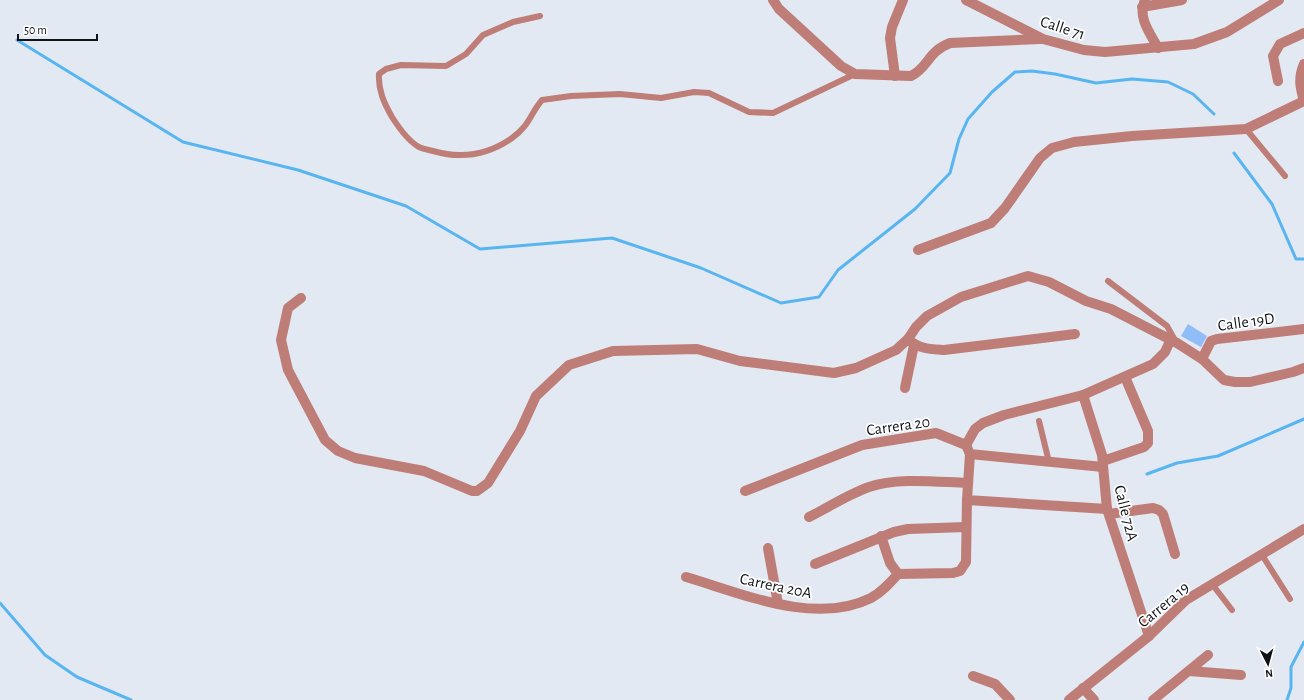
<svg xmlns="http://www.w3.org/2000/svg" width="1304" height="700" font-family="'Alegreya Sans',sans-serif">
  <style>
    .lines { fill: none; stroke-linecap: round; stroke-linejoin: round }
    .stream { stroke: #59b5f0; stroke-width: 3 }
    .building { fill: #90bcf7 }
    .lane { stroke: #be7d76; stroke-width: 6 }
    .street { stroke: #be7d76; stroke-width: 10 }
    .labels { text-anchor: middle; stroke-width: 3.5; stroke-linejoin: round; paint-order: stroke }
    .street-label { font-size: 16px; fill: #101316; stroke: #fff }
  </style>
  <rect width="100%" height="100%" fill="#e2e9f3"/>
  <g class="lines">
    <g class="stream">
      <path d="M17 40 183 142 298 170 406 206 480 249 612 238 701 268 781 303 819 297 838 270 915 209 950 173 959 139 968 119 992 92 1015 72 1032 71 1055 74 1096 83 1132 79 1168 82 1193 94 1214 114"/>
      <path d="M1234 153 1272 204 1296 259H1304"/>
      <path d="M1147 474 1177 463 1218 456 1304 419"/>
      <path d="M0 603 45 655 77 677 131 700"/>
      <path d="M1287 700 1291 688V667L1304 642"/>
    </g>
  </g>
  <path class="building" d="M1188 324 1207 336 1201 347 1181 336Z"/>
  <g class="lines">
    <g class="lane">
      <path d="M540 16 513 22 483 35 466 54 446 66 401 65 386 69 379 74C378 90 384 103 392 117 399 128 408 141 419 147 423 149 429 150 433 151 461 159 488 155 512 138 530 125 530 114 542 100L571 96 620 94 661 98 694 92 709 93 749 112 773 113 855 74"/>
      <path d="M1246 129 1285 176"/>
      <path d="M1108 281 1167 326 1176 342"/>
      <path d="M1039 421 1049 462"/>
      <path d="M1262 555 1290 599"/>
      <path d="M1212 584 1232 610"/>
    </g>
    <g class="street">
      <path d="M773 0 779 9 841 66 855 74 911 76C929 67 927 52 950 43L1041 39"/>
      <path d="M966 0 1043 39 1084 50 1105 52 1194 44 1227 32 1279 0"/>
      <path d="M1145 0C1137 17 1150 33 1158 48"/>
      <path d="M1142 7 1182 0"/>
      <path d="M895 76 890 38 892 27 903 0"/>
      <path d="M1278 81 1273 56 1280 44 1304 33"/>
      <path d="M1304 101C1300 87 1298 78 1304 64"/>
      <path d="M918 250 991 223 1005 208 1040 158 1052 148 1074 142 1132 136 1246 129 1304 101"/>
      <path d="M301 298 288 308 281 340 288 370 325 440 338 451 355 458 424 471 472 491H477L488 483 520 431 536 396 569 365 613 351 697 349 740 361 834 373 856 368 896 350 908 339 916 327 927 316 961 297 1028 276 1049 282 1086 301 1111 309 1177 343 1202 359 1224 380 1235 382H1250L1293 372 1304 368"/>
      <path d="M908 339C918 349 931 349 944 350L1075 334"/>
      <path d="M1202 359 1211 341 1217 339 1304 329"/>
      <path d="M905 388 914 345"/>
      <path d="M1083 395 1102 455 1107 509 1149 636"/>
      <path d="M966 445 975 429 983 423 1004 415 1083 395 1153 364 1165 352 1170 341"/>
      <path d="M970 454 967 500 1107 509"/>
      <path d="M1103 461 1144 447 1148 443V431L1125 377"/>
      <path d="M745 491 862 445 936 433 966 445 970 454 1103 467"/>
      <path d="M1109 514 1153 508 1159 510 1163 514 1175 554"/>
      <path d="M809 517C829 507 849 494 869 487 898 477 937 482 967 483"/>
      <path d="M881 536 890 563 898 574"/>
      <path d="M768 548 778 604"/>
      <path d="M815 564 894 532 908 529 966 527"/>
      <path d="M898 574 953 573 960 571 966 562 967 500"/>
      <path d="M686 577C741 593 815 626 871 598 882 592 890 583 898 574"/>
      <path d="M1189 671 1241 675"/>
      <path d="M973 676 995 684 1010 700"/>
      <path d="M1083 688 1094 700"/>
      <path d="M1069 700 1149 636 1186 600 1304 529"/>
      <path d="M1153 700 1208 655"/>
    </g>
  </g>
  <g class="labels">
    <g class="street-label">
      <text transform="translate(1063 27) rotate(18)" y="6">Calle 71</text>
      <text transform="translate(1246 321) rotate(-8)" y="6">Calle 19D</text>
      <text transform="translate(898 425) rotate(-8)" y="6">Carrera 20</text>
      <text transform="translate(1127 513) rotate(76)" y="6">Calle 72A</text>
      <text transform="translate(776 585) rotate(12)" y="6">Carrera 20A</text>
      <text transform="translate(1163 604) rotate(-40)" y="6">Carrera 19</text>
    </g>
  </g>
  <g transform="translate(1268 664) rotate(174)" stroke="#ffffff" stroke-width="3" paint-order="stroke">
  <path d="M0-3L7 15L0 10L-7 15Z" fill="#101316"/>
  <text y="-6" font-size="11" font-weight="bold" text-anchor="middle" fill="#101316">N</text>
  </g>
  <path d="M18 34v6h79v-6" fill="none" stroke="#101316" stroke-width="2"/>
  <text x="24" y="34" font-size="12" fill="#101316" stroke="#ffffff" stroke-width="3" paint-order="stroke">50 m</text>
</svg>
